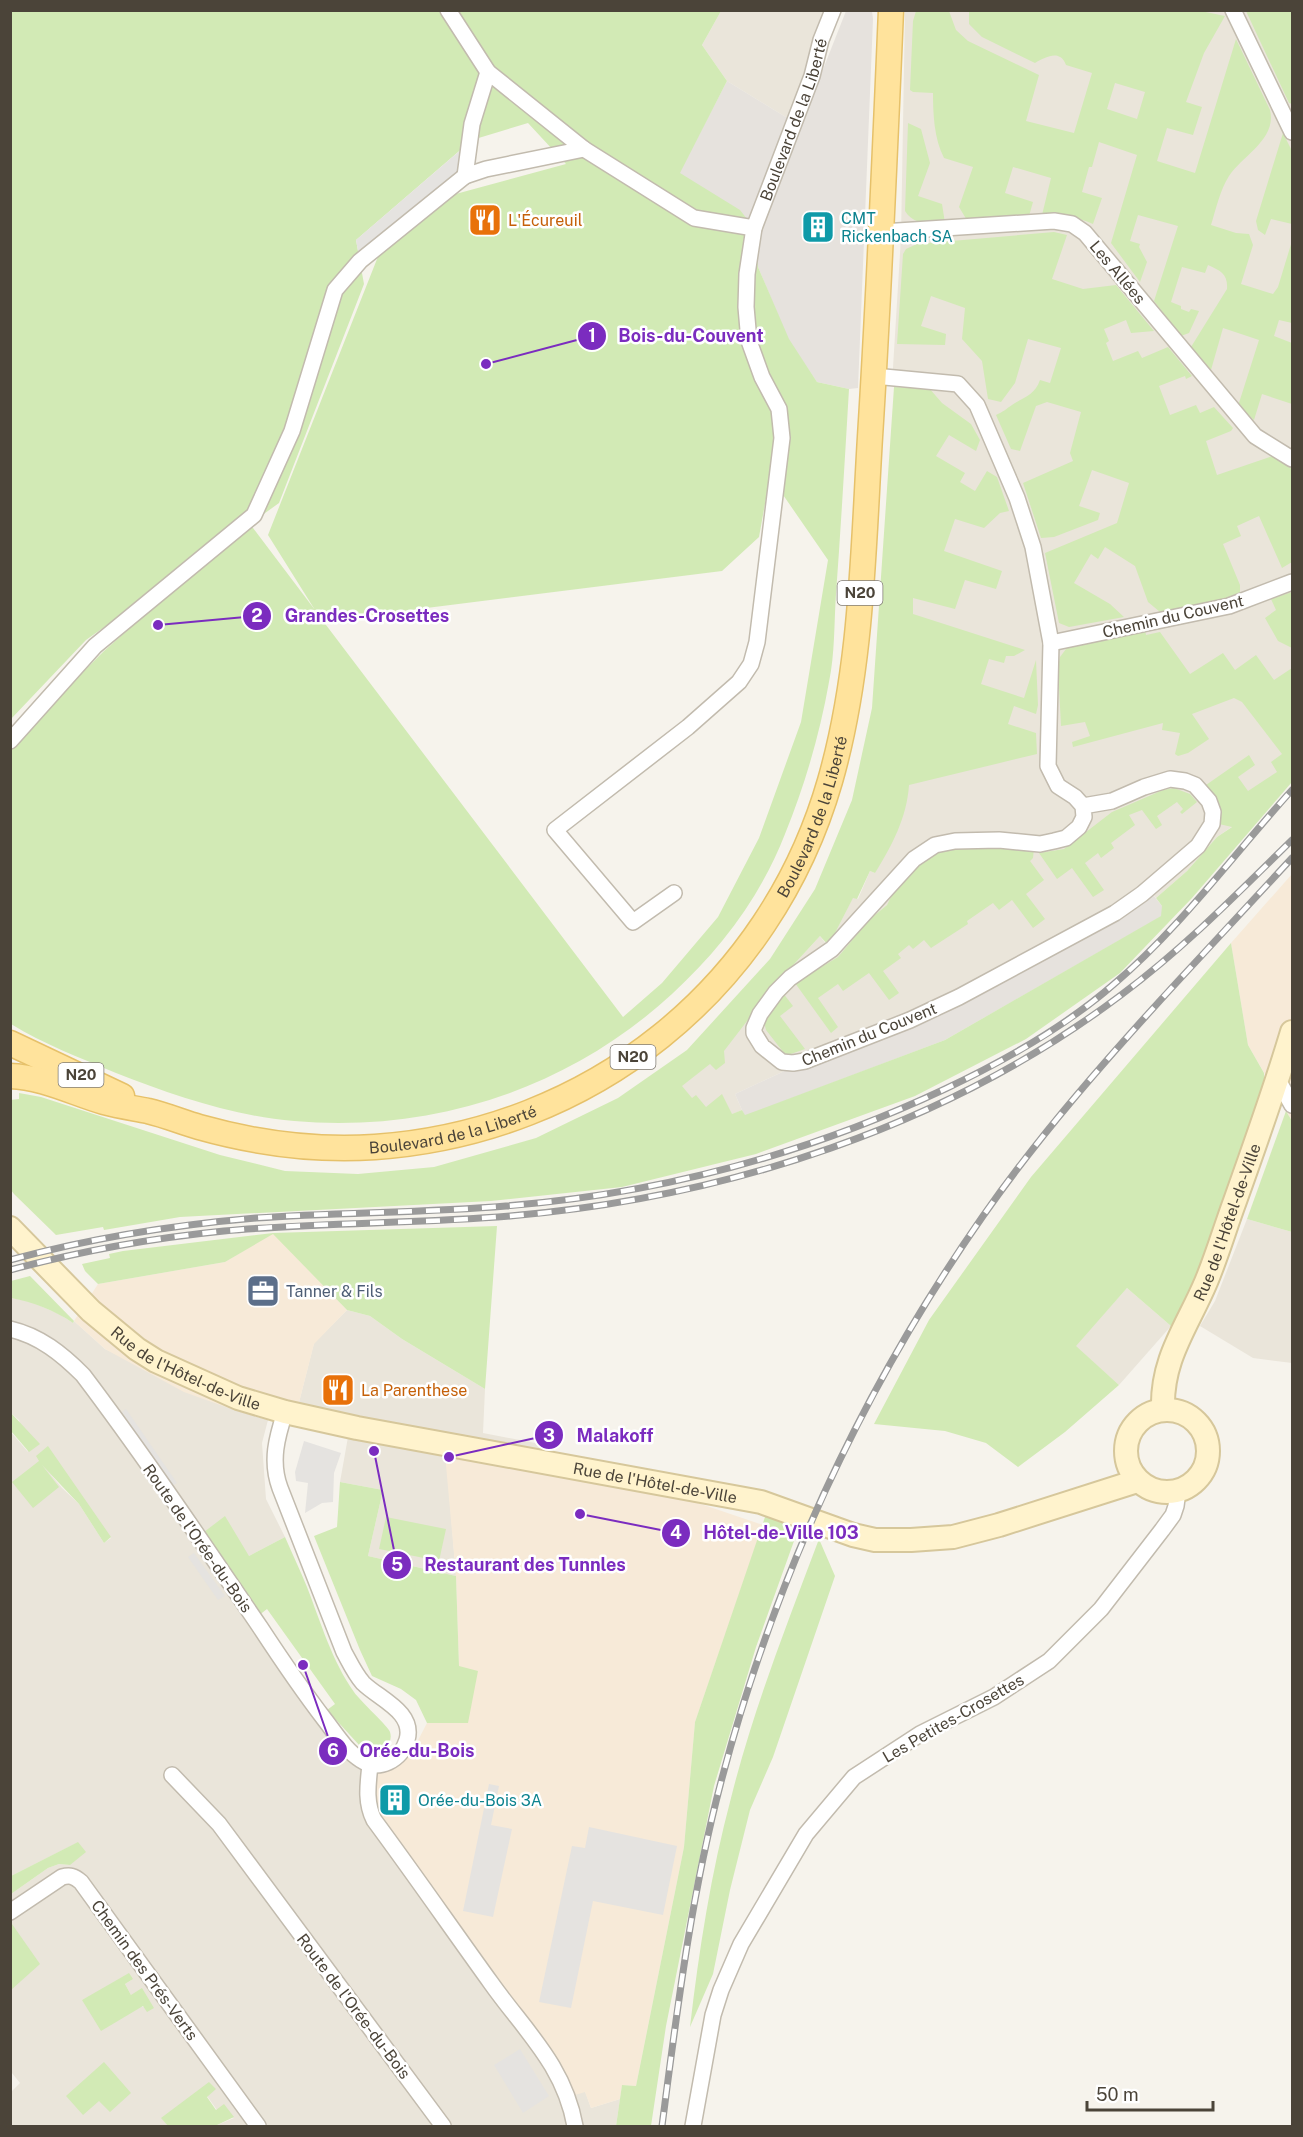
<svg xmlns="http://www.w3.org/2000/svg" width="1303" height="2137" font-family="'Public Sans',sans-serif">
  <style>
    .residential { fill: #eae5da; fill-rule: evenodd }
    .commercial { fill: #f7ead8 }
    .industrial { fill: #e6e2dd }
    .green { fill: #d2eab5; fill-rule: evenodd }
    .parking { fill: #e5e3e0 }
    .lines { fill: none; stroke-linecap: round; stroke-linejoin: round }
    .street-casing { stroke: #c2bbae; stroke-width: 18 }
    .secondary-casing { stroke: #d6c79b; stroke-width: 26 }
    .primary-casing { stroke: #e6c16a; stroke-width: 27 }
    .street { stroke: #fff; stroke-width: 15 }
    .secondary { stroke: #fff3cd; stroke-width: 22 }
    .primary { stroke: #ffe39c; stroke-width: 24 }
    .rail-casing { stroke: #9a9a9a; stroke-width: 7 }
    .rail { stroke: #fff; stroke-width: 4.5; stroke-dasharray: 14; stroke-linecap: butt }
    .labels { text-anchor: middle; stroke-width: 5; stroke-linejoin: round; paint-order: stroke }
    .shield { fill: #fff; stroke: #817c74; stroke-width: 1.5 }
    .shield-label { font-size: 15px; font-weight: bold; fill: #4b4439 }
    .street-label { font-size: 16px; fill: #4b4439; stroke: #fff }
    .culture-label { font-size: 16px; fill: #0d838f; stroke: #fff; text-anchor: start }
    .food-label { font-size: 16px; fill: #c56008; stroke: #fff; text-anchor: start }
    .service-label { font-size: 16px; fill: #4e5e75; stroke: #fff; text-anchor: start }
    .leader { fill: none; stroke: #7b2cbf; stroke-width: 2 }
    .callout-dot { fill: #7b2cbf; stroke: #fff; stroke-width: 2 }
    .mark-label { font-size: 18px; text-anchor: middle; font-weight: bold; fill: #fff }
    .callout-label { font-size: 18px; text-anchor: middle; font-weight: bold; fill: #7b2cbf; stroke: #fff; stroke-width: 5; stroke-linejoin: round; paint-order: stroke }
  </style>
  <rect width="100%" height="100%" fill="#f6f3ec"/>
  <g class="residential">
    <path d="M721 11H832L789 119 727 81 702 45Z"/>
    <path d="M905 11H1292V725L1282 755 1288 767 1233 826 1217 837 1187 871 1156 898 1150 891 1116 916 735 1094 742 1110 661 1145 641 1108 774 986 820 936 826 944 834 935 853 897 858 899 870 871 875 873 911 681 915 486V387H894L892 384 901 237ZM892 897 912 906 870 919 887 905Z"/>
    <path d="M1247 1219 1292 1232V1363L1253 1358 1200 1326 1215 1301Z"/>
    <path d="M1127 1288 1171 1326 1119 1385 1075 1346Z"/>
    <path d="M11 1298 29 1301 59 1314 73 1323 74 1321 105 1349 234 1410 268 1420 262 1443 266 1499 285 1537 249 1556 204 1532 342 1754 376 1768 585 2091 591 2108 620 2099 616 2126H215L234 2118 217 2110 207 2096 215 2089 162 2118 168 2126H11V2092L20 2083 12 2073 11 2074V1894L48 1868 59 1864 70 1865 77 1843 11 1876 10 1431 28 1452 19 1420 11 1413ZM36 1457 111 1538 104 1543 79 1504 62 1488ZM133 1979 125 1984 131 1995 154 2008 82 2000Z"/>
    <path d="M347 1310 370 1316 402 1339 485 1389 483 1433 551 1446 550 1453 446 1454 456 1576 368 1556 383 1490 340 1482 348 1437 293 1426 314 1343Z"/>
  </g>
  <g class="commercial">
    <path d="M1292 874V1121L1248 1045 1231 943Z"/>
    <path d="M273 1233 347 1310 314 1344 293 1426 234 1410 184 1392 105 1349 74 1321 98 1284 225 1262Z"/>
    <path d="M550 1453 763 1525 695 1722 684 1847 636 2086 622 2085 620 2099 591 2108 585 2092 575 2095 554 2056 377 1817 375 1799 376 1768 412 1752 427 1723H468L459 1666 456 1576 445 1454Z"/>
  </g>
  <g class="industrial">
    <path d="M846 11H872L873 19 858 388 849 389 817 382 788 339 758 267 755 242Z"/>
    <path d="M727 81 789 119 750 223 679 173Z"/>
    <path d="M1150 891 1162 906V916L945 1040 745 1116 742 1110 735 1094 791 1068 921 1020Z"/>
  </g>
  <g class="green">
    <path d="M1196 10 1225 16 1204 53 1186 102 1202 107 1193 135 1167 128 1157 161 1195 173 1236 39 1270 110C1277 139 1243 155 1229 176 1220 190 1216 209 1211 225L1236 233 1249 234 1253 245 1241 284 1273 294 1278 287 1292 241V323L1279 320 1274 336 1292 343V404L1262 394 1254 420 1238 406 1259 340 1223 328 1211 370 1191 347 1227 289C1228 274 1221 271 1208 265L1205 273 1182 267 1171 302 1181 306V309L1189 312 1191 309 1199 311 1189 333 1181 336 1154 301 1178 226 1138 215 1130 241 1140 244 1139 247 1147 262 1140 282 1111 243 1137 155 1099 142 1092 167H1089L1082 192 1102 198 1093 224C1075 216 1061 215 1042 215L1051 178 1013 167 1005 193 1033 202 1029 216 968 222 959 207 973 167 944 158C934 139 933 114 933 93L913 92 910 90 913 21 916 11H949L956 30 968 41 1039 75 1026 121 1074 133 1092 73 1066 65C1060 49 1046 57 1035 63L982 37 969 24V11ZM1115 83 1145 92 1137 119 1107 109Z"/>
    <path d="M11 11H721L702 45 727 81 680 173 740 210 754 228 758 267 789 339 817 382 849 389C845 457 841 525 836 594 834 623 835 654 829 682 820 733 805 785 785 834 761 896 721 949 672 994 569 1089 433 1133 294 1121 233 1116 172 1095 116 1073 81 1058 43 1044 11 1024L10 745 104 651 241 530 86 640 11 719ZM528 123 566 164 452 195 379 254 268 535 315 610 250 524 279 503 364 284 356 240 472 140ZM770 476 828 560 801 722 759 838 718 917 662 983 623 1017 323 621 722 571 759 537Z"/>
    <path d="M1246 11H1292V104L1289 103Z"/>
    <path d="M908 123 921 129 930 163 918 196 942 204 945 223C930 222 914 226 905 211Z"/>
    <path d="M1283 133 1292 151V224L1271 219 1265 235 1258 230 1256 221Z"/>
    <path d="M1054 232 1067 235 1052 279 1083 289 1116 285 1154 331 1131 333 1126 320 1104 329 1109 341 1106 343 1113 361 1138 351 1142 358 1168 347 1192 376 1186 379 1185 376 1159 386 1170 415 1196 405 1200 413 1214 407 1233 428 1231 431 1206 441 1217 475 1273 456 1292 469V562L1282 568 1259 516 1237 526 1241 536 1223 544 1240 585V592L1223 601 1160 612 1148 602 1135 566 1105 547 1098 559 1091 554 1074 583 1110 604 1124 617 1069 627 1059 623 1045 553 1117 523 1129 483 1092 470 1079 506 1100 513 1098 520 1054 537 1041 538 1023 483 1073 461 1070 453 1081 412 1047 402 1036 406 1020 451 1011 449 996 415C1003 412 1006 409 1012 405 1024 397 1035 395 1040 380L1050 383 1061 348 1028 339 1015 383 1001 402 988 399 982 361 962 339 965 308 931 296 921 326 946 334 945 345 897 344 903 254 906 249 917 244Z"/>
    <path d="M894 387 929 388 942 403 971 424 980 440 976 451 949 435 936 456 965 473 960 482 975 491 987 471 997 477 1009 511 1000 513 984 528 955 519 944 551 1002 571 996 589 965 580 955 609 913 598V614L1025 650 1014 656H1006L1004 663 989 659 981 684 1024 698 1036 660 1038 705 1036 714 1014 706 1008 724 1036 733 1037 754 909 785C907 817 892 846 875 873L870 871 857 899 853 898 834 935 827 944 820 936 774 986 724 1051 725 1063 716 1070 710 1064 682 1086 692 1098 696 1095 706 1107 722 1094 732 1114 742 1110 745 1115 945 1040 1161 916 1162 906 1156 898 1187 871 1217 837 1232 827 1219 824 1216 800 1206 785 1249 755 1255 765 1238 777 1248 791 1277 772 1271 762 1282 754 1242 702 1234 698 1192 714 1209 739 1188 753 1178 756 1175 754 1180 733 1162 730 1163 723 1073 747 1072 742 1090 736 1085 722 1061 726 1058 668 1060 657 1066 649 1071 645 1145 630 1146 635 1160 632 1190 674 1223 653 1235 670 1256 655 1274 680 1292 668V782L1192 898 1120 973 1026 1039 915 1096 756 1154 622 1187 491 1201 180 1217 104 1230 103 1227 56 1235 14 1194 11 1190 10 1100 19 1099V1093L41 1097 220 1155 285 1171 358 1174 434 1167 536 1138 618 1098 687 1050 770 959 815 889 852 800 872 708Z"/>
    <path d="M1292 592V648L1278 641 1265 618 1276 610 1271 599Z"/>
    <path d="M1174 788 1190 794 1197 802 1182 814 1180 812 1183 809 1177 802 1157 816 1162 825 1156 829 1142 810 1129 815 1135 825 1111 843 1114 848 1101 858 1098 853 1085 863 1104 890 1093 897 1072 868 1057 879 1039 853 1064 849 1112 812 1163 790Z"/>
    <path d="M960 846 1034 848 1033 858 1030 861 1044 880 1026 894 1045 919 1033 928 1012 900 999 910 993 903 967 921 968 924 931 948 924 940 913 949 909 945 898 954 901 958 883 971 899 993 889 1000 869 973 843 991 838 984 818 998 838 1027 831 1033 795 983 838 957 870 919 887 905 900 878 939 850Z"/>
    <path d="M1231 943 1248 1045 1264 1073 1265 1086 1202 1267 1171 1326 1127 1288 1076 1346 1119 1385 1065 1432 1018 1467 986 1443 945 1431 874 1424 929 1320 1031 1177Z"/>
    <path d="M783 993 793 1006 780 1016 805 1049 788 1055 784 1053 766 1030 764 1022Z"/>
    <path d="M1286 1111 1292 1121V1232L1247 1219Z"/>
    <path d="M497 1226 485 1389 402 1339 370 1316 347 1310 273 1234 225 1262 98 1284 85 1271 82 1264 110 1258 109 1254 123 1251 273 1233Z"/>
    <path d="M30 1276 74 1321 73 1323C54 1310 33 1302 11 1298V1281Z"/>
    <path d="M11 1413 40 1444 29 1452 11 1431Z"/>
    <path d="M48 1446 111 1537 104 1543 79 1504 42 1465 59 1487 33 1508 12 1482 39 1461 36 1456Z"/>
    <path d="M340 1482 383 1490 368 1556 456 1576 459 1666 478 1671 468 1723H427L416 1700 401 1689 372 1676 360 1650 314 1536 337 1527Z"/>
    <path d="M225 1516 249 1556 285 1537C292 1553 300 1570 307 1587 321 1623 332 1661 354 1692 360 1701 389 1727 390 1732 393 1742 386 1749 378 1754L360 1746 327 1710 335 1704 267 1609 258 1616 204 1532Z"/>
    <path d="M778 1516 795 1526 794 1541 756 1647 714 1786 666 2026 651 2126H616L622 2085 636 2086 684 1847 695 1722 765 1517Z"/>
    <path d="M386 1517 446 1529 439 1561 379 1549Z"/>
    <path d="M819 1539 835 1576 773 1757 750 1810 730 1890 713 1974 690 2027C699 1950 711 1873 731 1798 753 1710 787 1624 819 1539Z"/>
    <path d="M78 1842 86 1852 70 1865 59 1864 48 1868 11 1894V1876Z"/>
    <path d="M12 1924 40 1964 11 1990 10 1926Z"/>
    <path d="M129 1973 133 1979 125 1984 131 1995 142 1988 154 2008 147 2012 143 2006 101 2031 82 2000Z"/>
    <path d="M104 2062 131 2093 110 2112 99 2101 83 2115 66 2096Z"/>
    <path d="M209 2082 216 2089 207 2097 216 2110 224 2104 234 2117 215 2126H168L161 2118Z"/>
  </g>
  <g class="parking">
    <path d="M470 142 465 176 360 261 356 240Z"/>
    <path d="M126 1409 177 1483 172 1486 122 1412Z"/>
    <path d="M304 1441 341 1453 334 1473 333 1502 322 1503 305 1513 308 1483 296 1481 295 1472Z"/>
    <path d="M194 1553 225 1596 218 1600 188 1557Z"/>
    <path d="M489 1784 499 1786 491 1825 512 1829 493 1917 463 1911Z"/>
    <path d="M589 1827 677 1846 663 1915 593 1901 571 2008 539 2002 572 1846 585 1848Z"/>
    <path d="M520 2049 549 2096 523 2113 494 2065Z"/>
  </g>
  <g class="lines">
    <g class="street-casing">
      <g id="street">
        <path d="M448 10 488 72 584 149 694 218 754 228"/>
        <path d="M1233 10 1292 132"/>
        <path d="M465 176 472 124 488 72"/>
        <path d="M882 232 1054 221 1072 224 1085 233 1255 436 1292 459"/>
        <path d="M874 376 958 384 977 405 1017 498 1033 547 1051 643 1048 766 1058 786 1075 797 1083 806 1084 817 1079 827 1066 838 1054 841 1040 844 999 840 955 841 935 845 914 859 832 949 790 978 776 992 760 1014 754 1028V1033L762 1046 782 1062 793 1063 805 1061 910 1020 959 997 1115 913 1142 894 1198 846 1212 824 1213 812 1209 801 1195 785 1185 781 1170 779 1144 787 1112 801 1083 806"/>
        <path d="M1051 643 1229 606 1292 582"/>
        <path d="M10 741 95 646 254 515 292 431 335 290 360 261 465 176 486 169 584 149"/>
        <path id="s1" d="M674 893 633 922 555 830 688 727 739 682 751 664 757 642 782 438 779 409 762 377 749 341 746 307 747 274 754 228 812 76 821 40 833 10"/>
        <path d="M1278 1080 1292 1105"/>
        <path d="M10 1329C40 1336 62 1354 83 1375 145 1457 202 1542 260 1627 281 1659 302 1690 325 1720 336 1734 346 1751 361 1760 379 1772 401 1760 407 1740 415 1712 379 1699 363 1683 355 1674 350 1663 344 1652L280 1488C270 1461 277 1437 285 1412"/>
        <path d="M370 1765C368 1784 365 1802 374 1820 414 1874 452 1929 491 1983 525 2031 564 2065 575 2126"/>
        <path d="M172 1775 219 1824 443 2126"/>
        <path d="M10 1912 62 1877C70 1875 74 1876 81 1882L258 2126"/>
        <path d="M693 2126 713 2015 721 1990 741 1944 806 1834 854 1777 920 1734 994 1697 1049 1661 1101 1609 1162 1530 1173 1515 1176 1506 1178 1491"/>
      </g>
    </g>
    <g class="secondary-casing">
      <g id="secondary">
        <path id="s2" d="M10 1228 91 1311 137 1349 156 1361 238 1398 285 1412 357 1428 761 1502 853 1535 875 1540H911L953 1537 999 1525 1137 1481"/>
        <circle cx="1167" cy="1451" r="41"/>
        <path id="s3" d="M1163 1410C1161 1359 1187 1327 1206 1282 1217 1256 1225 1228 1235 1201 1255 1145 1275 1089 1292 1032"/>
      </g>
    </g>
    <g class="primary-casing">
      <g id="primary">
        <path d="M10 1043 122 1096"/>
        <path id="s4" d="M10 1076C43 1077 73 1093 104 1102 119 1106 133 1108 148 1111 165 1115 182 1122 199 1127 256 1143 316 1151 375 1147 590 1132 770 989 830 781 862 670 863 552 870 437 879 295 885 153 891 10"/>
      </g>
    </g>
    <use href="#street" class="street"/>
    <use href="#secondary" class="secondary"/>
    <use href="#primary" class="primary"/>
    <g class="rail-casing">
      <g id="rail">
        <path d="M10 1260C91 1238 173 1225 256 1218 339 1212 423 1213 506 1206 658 1194 807 1154 945 1089 1004 1061 1064 1028 1114 984 1181 927 1233 855 1292 790"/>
        <path d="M10 1270C81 1251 152 1238 224 1231 319 1222 415 1224 510 1216 726 1198 947 1126 1121 995 1183 949 1237 894 1292 840"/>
        <path d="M662 2126C677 2011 691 1895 721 1782 774 1580 863 1388 983 1216 1041 1133 1109 1056 1178 981 1216 940 1254 899 1292 858"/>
      </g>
    </g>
    <use href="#rail" class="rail"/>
  </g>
  <defs>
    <g id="restaurant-square" transform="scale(1.725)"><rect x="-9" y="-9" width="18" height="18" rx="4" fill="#e8710a" stroke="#fff"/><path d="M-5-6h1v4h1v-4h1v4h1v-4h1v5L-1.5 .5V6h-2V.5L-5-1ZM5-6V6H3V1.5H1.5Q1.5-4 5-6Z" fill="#fff"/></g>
    <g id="building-square" transform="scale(1.725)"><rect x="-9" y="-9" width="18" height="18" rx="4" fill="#0f9aa8" stroke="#fff"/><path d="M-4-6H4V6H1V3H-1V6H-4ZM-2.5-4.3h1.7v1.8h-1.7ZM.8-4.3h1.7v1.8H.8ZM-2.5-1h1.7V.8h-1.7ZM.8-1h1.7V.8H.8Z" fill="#fff"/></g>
    <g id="office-square" transform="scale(1.725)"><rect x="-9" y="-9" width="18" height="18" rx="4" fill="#5c6f8a" stroke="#fff"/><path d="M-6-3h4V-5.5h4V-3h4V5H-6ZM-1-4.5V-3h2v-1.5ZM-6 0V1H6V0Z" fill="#fff"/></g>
  </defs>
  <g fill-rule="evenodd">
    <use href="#restaurant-square" x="485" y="220"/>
    <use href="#building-square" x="818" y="227"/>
    <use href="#office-square" x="263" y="1291"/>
    <use href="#restaurant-square" x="338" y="1390"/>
    <use href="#building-square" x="395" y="1800"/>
  </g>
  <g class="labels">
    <g class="shield">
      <rect x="837.5" y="581" width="45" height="24" rx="4.5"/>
      <rect x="610.5" y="1045" width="45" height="24" rx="4.5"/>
      <rect x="58.5" y="1063" width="45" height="24" rx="4.5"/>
    </g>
    <g class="shield-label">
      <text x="860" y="598">N20</text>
      <text x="633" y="1062">N20</text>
      <text x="81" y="1080">N20</text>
    </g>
    <g class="street-label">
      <text dy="6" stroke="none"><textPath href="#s1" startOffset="990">Boulevard de la Liberté</textPath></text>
      <text transform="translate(1118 272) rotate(50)" y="6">Les Allées</text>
      <text transform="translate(1173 616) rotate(-13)" y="6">Chemin du Couvent</text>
      <text dy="6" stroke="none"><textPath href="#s4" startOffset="957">Boulevard de la Liberté</textPath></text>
      <text transform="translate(869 1034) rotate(-22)" y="6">Chemin du Couvent</text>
      <text dy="6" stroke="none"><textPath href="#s4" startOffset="454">Boulevard de la Liberté</textPath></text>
      <text dy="6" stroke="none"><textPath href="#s3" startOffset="200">Rue de l'Hôtel-de-Ville</textPath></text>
      <text dy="6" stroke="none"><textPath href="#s2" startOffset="228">Rue de l'Hôtel-de-Ville</textPath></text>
      <text dy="6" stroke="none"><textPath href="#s2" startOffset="714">Rue de l'Hôtel-de-Ville</textPath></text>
      <text transform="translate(198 1538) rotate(55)" y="6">Route de l'Orée-du-Bois</text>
      <text transform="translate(953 1718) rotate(-30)" y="6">Les Petites-Crosettes</text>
      <text transform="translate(145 1970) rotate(54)" y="6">Chemin des Prés-Verts</text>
      <text transform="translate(354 2006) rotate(53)" y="6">Route de l'Orée-du-Bois</text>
    </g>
    <g class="culture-label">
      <text x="841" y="224">CMT<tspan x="841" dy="18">Rickenbach SA</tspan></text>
      <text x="418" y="1806">Orée-du-Bois 3A</text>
    </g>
    <g class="food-label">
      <text x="508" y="226">L'Écureuil</text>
      <text x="361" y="1396">La Parenthese</text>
    </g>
    <g class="service-label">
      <text x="286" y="1297">Tanner &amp; Fils</text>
    </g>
  </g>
  <path class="leader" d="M486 364L592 336M158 625L257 616M449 1457L549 1435M580 1514L676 1533M374 1451L397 1565M303 1665L333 1751"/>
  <g class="callout-dot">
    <circle cx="486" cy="364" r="6"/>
    <circle cx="158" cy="625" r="6"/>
    <circle cx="449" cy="1457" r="6"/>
    <circle cx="580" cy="1514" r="6"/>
    <circle cx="374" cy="1451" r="6"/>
    <circle cx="303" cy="1665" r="6"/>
    <circle cx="592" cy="336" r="15"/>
    <circle cx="257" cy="616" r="15"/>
    <circle cx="549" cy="1435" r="15"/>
    <circle cx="676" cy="1533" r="15"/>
    <circle cx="397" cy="1565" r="15"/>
    <circle cx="333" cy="1751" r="15"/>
  </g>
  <g class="mark-label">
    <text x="592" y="342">1</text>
    <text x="257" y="622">2</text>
    <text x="549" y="1442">3</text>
    <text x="676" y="1539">4</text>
    <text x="397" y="1571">5</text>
    <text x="333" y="1757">6</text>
  </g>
  <g class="callout-label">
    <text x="691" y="342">Bois-du-Couvent</text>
    <text x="367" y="622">Grandes-Crosettes</text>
    <text x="615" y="1442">Malakoff</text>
    <text x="781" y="1539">Hôtel-de-Ville 103</text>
    <text x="525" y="1571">Restaurant des Tunnles</text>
    <text x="417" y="1757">Orée-du-Bois</text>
  </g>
  <rect width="1303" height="2137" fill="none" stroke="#4b4439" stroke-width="24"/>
  <path d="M1087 2101v9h126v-9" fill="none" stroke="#4b4439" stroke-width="3"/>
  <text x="1096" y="2101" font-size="18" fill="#4b4439" stroke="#ffffff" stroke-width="4.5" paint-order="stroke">50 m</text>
</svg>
